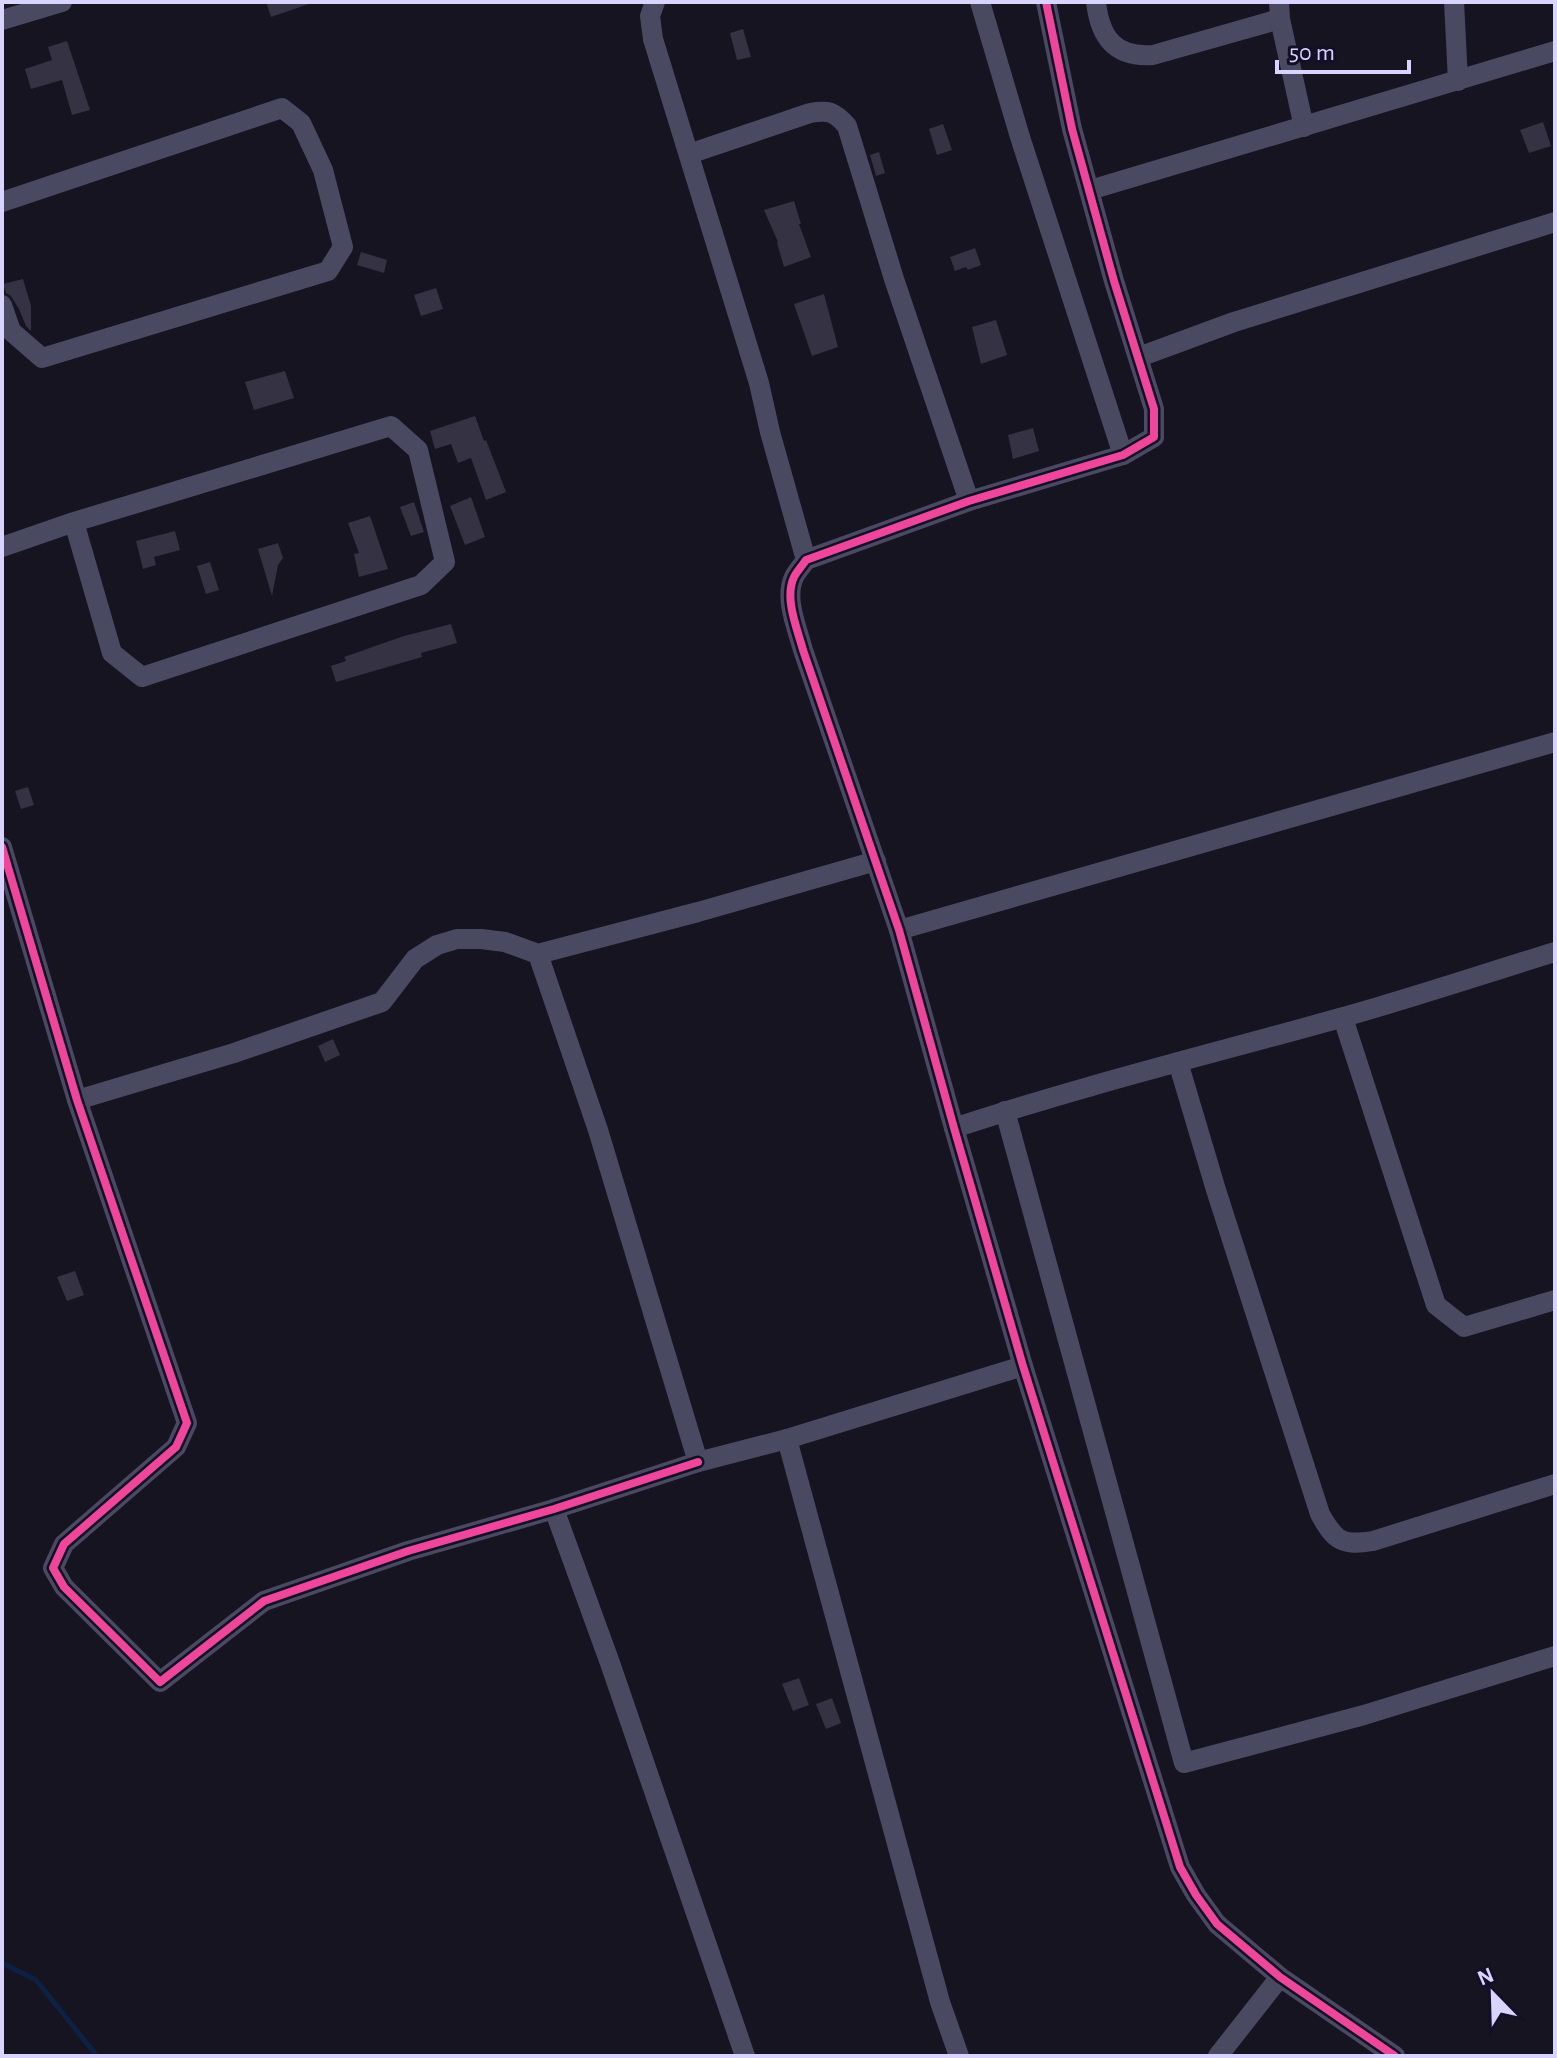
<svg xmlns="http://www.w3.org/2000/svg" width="1557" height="2058" font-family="'Alegreya Sans',sans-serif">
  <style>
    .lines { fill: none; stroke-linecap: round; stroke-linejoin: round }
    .stream { stroke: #0d2144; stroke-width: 5 }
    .building { fill: #343243 }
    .minor { stroke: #4a4962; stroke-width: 20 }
    .cycleway-casing { stroke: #130f26; stroke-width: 13 }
    .cycleway { stroke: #ed469a; stroke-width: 8 }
  </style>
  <rect width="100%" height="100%" fill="#161421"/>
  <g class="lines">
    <path class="stream" d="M2 1963 36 1980 97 2056"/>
  </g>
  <g class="building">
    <path d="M266 2H308L309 4 271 17Z"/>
    <path d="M743 29 751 57 737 60 730 33Z"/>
    <path d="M67 41 90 110 72 115 62 80 31 89 25 69 52 60 48 47Z"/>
    <path d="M1543 122 1551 146 1529 153 1520 130Z"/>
    <path d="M943 124 952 150 937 155 929 129Z"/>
    <path d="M879 152 885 173 876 176 870 155Z"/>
    <path d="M794 201 801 224H799L811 257 784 267 777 243 778 242 764 210Z"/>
    <path d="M975 248 981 265 968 270 966 267 955 271 950 257Z"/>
    <path d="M361 252 387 260 384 273 357 265Z"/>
    <path d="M23 279 31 306V331L26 326 19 309 11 296 6 293 3 284Z"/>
    <path d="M436 288 443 309 421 316 414 295Z"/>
    <path d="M824 294 838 347 812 356 794 304Z"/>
    <path d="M996 320 1007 355 981 364 972 327Z"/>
    <path d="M285 371 294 398 254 410 245 382Z"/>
    <path d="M475 416 484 441 486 440 506 492 486 500 471 458 458 463 451 444 435 449 430 431Z"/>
    <path d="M1033 428 1039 451 1013 459 1008 435Z"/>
    <path d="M471 497 485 537 465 545 450 506Z"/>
    <path d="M414 502 424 532 411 536 400 507Z"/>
    <path d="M370 516 388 569 359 577 354 554 359 553 348 523Z"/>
    <path d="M175 531 180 550 154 557 156 565 143 569 136 541Z"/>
    <path d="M278 543 283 558 278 565 272 596 258 549Z"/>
    <path d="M210 562 219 590 206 594 197 566Z"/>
    <path d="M451 624 457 643 421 653 422 657 336 682 331 666 346 661 344 657 404 636Z"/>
    <path d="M28 787 34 805 21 809 15 791Z"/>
    <path d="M333 1039 340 1055 325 1062 318 1046Z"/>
    <path d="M75 1271 84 1295 67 1301 57 1277Z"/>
    <path d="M799 1678 809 1705 793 1711 782 1684Z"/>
    <path d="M832 1698 841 1723 826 1729 816 1704Z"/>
  </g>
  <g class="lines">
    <g class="minor">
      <path d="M655 2 650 16 653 39 759 383 770 432 806 560"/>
      <path d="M980 2 1020 137 1123 455"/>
      <path d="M1046 2 1072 129 1114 281 1154 409V437L1123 455 969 501 806 560C802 566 797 571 794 577 784 598 797 628 803 650L899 930 954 1128 1023 1366 1180 1867 1196 1895 1217 1924 1280 1977 1395 2056"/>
      <path d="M1096 2C1100 38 1115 58 1153 55L1280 19"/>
      <path d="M1279 2 1280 19 1304 127"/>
      <path d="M1454 2 1458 81"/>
      <path d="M2 20 62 2"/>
      <path d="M689 154 810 113C828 110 834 111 847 126L894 279 969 501"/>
      <path d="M1090 190 1555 51"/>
      <path d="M2 202 282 108 301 123 323 170 343 247 328 271 42 358 11 331 2 305"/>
      <path d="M1139 357 1234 322 1555 222"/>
      <path d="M2 547 74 522 391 426 418 450 445 562 421 585 142 677 112 653 74 522"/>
      <path d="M2 847 77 1100 187 1423 176 1447 64 1544 53 1568 64 1587 160 1682 264 1601 408 1551 554 1509 698 1462"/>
      <path d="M899 930 1555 742"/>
      <path d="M538 954 598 1130 698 1462 787 1439 1023 1366"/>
      <path d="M1343 1018 1436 1305 1464 1327 1555 1300"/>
      <path d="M1178 1062 1216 1190 1320 1514C1335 1541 1342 1546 1373 1541L1555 1484"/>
      <path d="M77 1100 234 1053 382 1002 415 959 437 945 457 939H481L505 942 538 954 698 912 876 861"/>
      <path d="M1005 1111 1184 1763 1364 1715 1555 1656"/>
      <path d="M954 1128C1081 1086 1211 1054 1340 1018 1412 998 1483 974 1555 952"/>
      <path d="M787 1439 940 2002 959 2056"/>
      <path d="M554 1509 610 1663 745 2056"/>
      <path d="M1218 2056 1280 1977"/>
    </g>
    <g class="cycleway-casing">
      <g id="cycleway">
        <path d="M1046 2 1072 129 1114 281 1154 409V437L1123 455 969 501 806 560C802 566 797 571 794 577 784 598 797 628 803 650L899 930 954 1128 1023 1366 1180 1867 1196 1895 1217 1924 1280 1977 1395 2056"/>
        <path d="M2 847 77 1100 187 1423 176 1447 64 1544 53 1568 64 1587 160 1682 264 1601 408 1551 554 1509 698 1462"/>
      </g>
    </g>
    <use href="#cycleway" class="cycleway"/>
  </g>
  <rect width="1557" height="2058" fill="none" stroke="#d9d4ff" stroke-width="8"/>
  <g transform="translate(1493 1994) rotate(337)" stroke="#130f26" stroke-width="6" paint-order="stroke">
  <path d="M0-6L14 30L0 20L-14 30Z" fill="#d9d4ff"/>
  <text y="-12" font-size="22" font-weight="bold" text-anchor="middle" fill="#d9d4ff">N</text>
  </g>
  <path d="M1277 60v12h132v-12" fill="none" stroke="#d9d4ff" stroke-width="4"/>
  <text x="1289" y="60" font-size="24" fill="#d9d4ff" stroke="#130f26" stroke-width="6" paint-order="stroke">50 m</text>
</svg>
